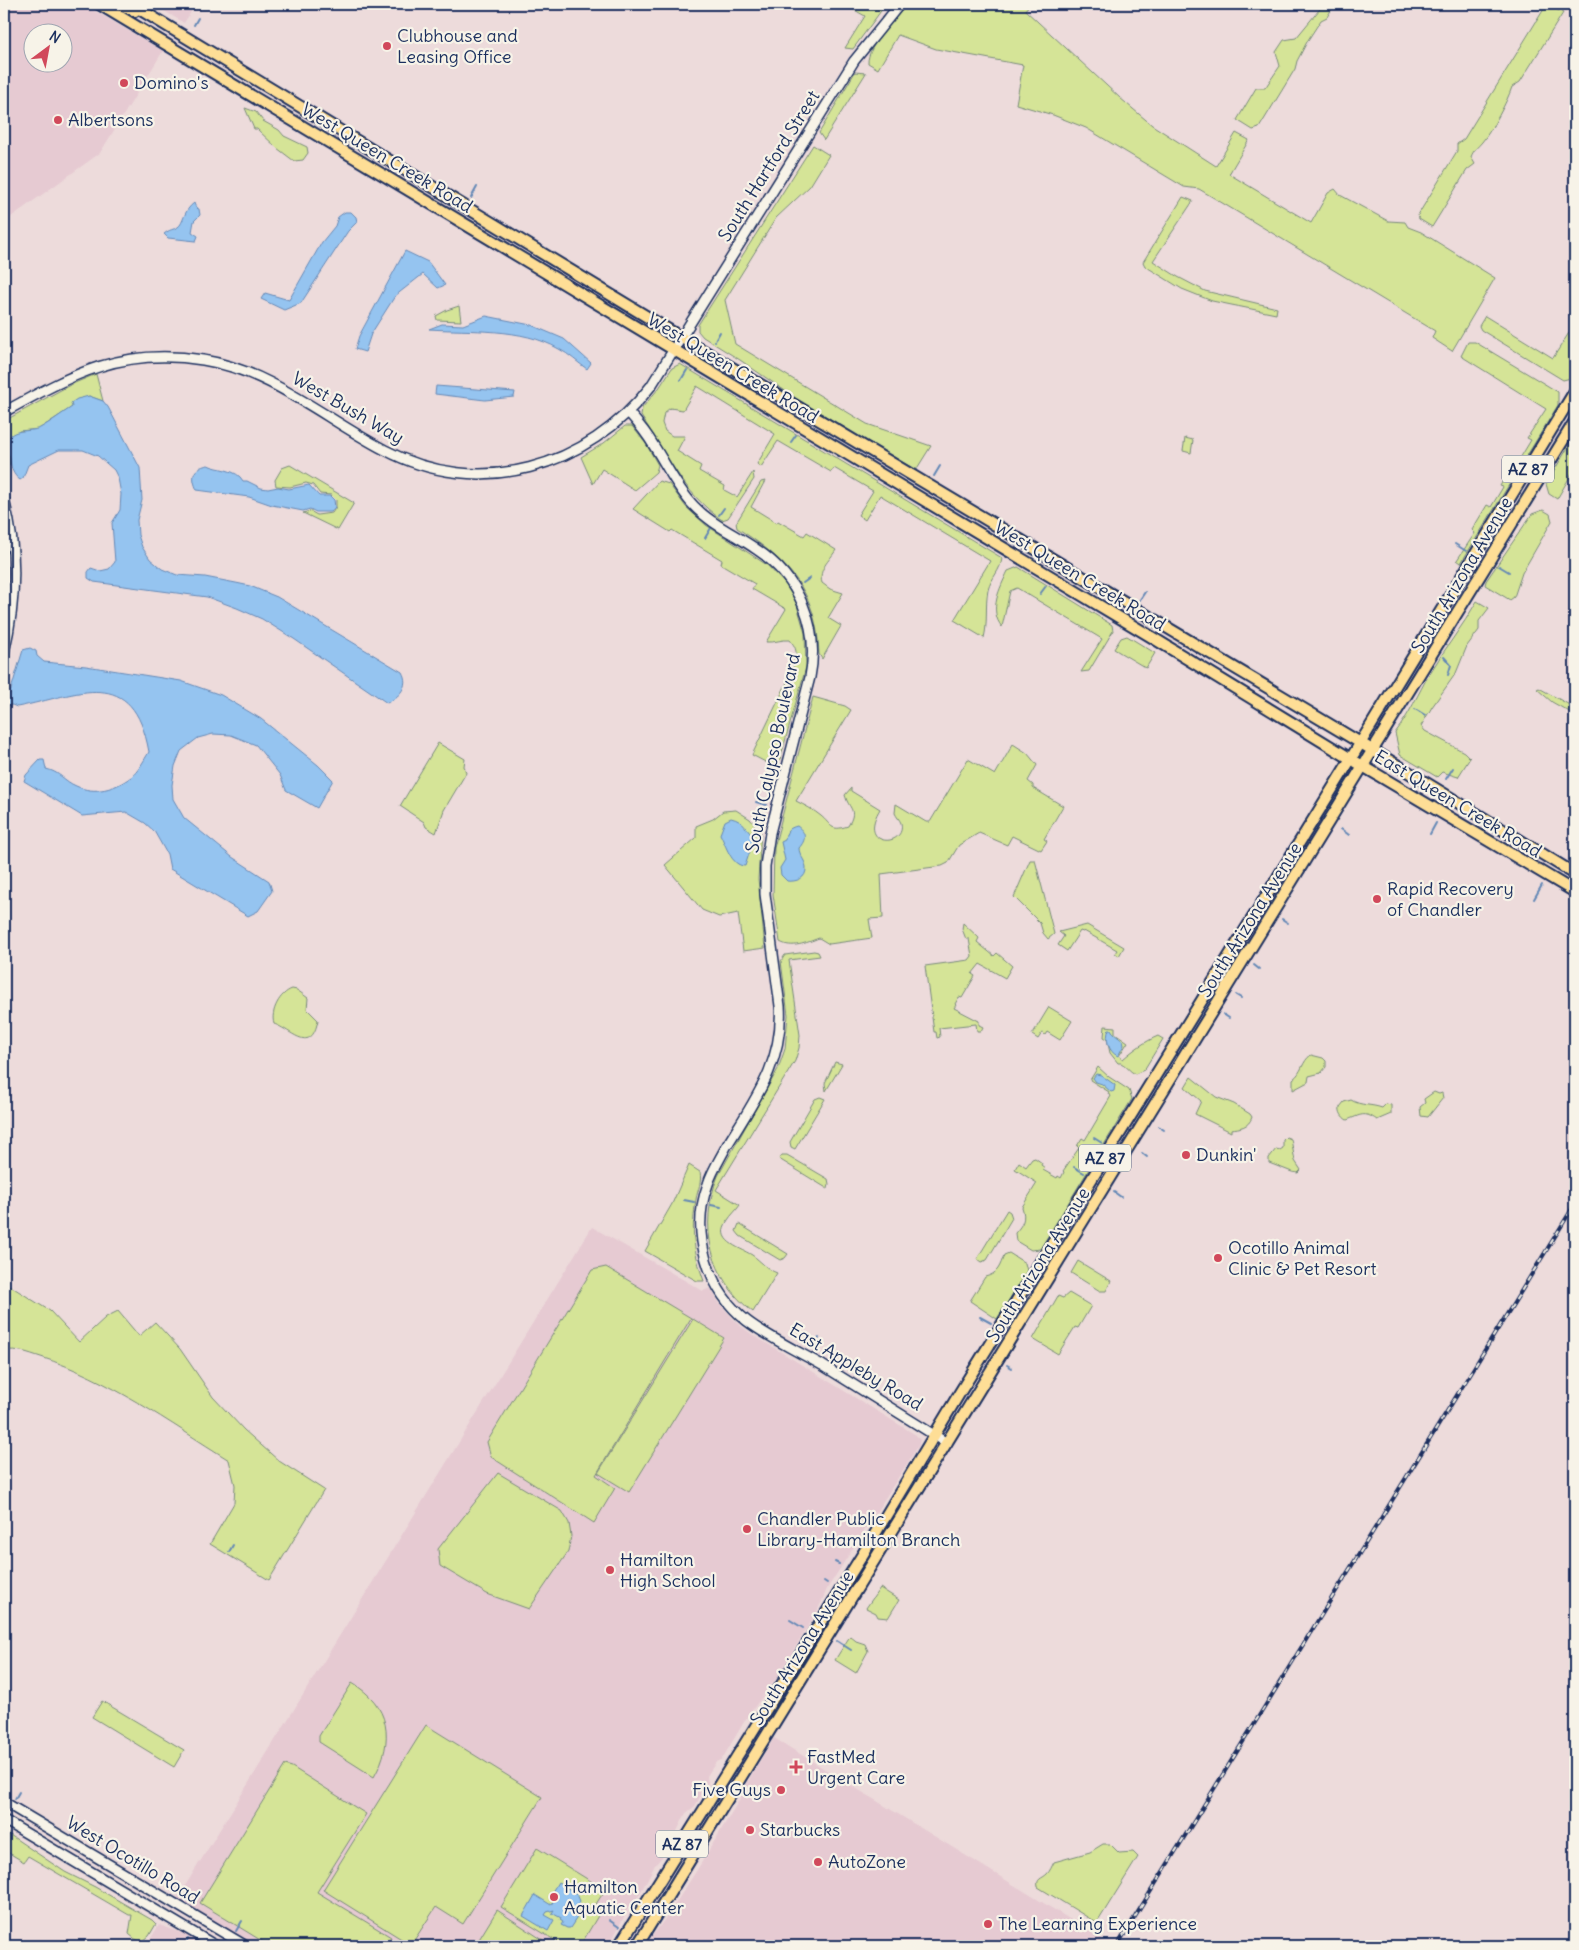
<svg xmlns="http://www.w3.org/2000/svg" width="1579" height="1950" font-family="Delius,sans-serif">
  <style>
    .built { fill: #e6cad2; fill-rule: evenodd }
    .green { fill: #d5e497; stroke: #788a7a }
    .water { fill: #95c4f0; stroke: #6488b6 }
    .lines { fill: none; stroke-linecap: round; stroke-linejoin: round }
    .stream { stroke: #6488b6; stroke-width: 2 }
    .tertiary-casing { stroke: #1b2f5e; stroke-width: 12 }
    .secondary-casing { stroke: #1b2f5e; stroke-width: 12 }
    .primary-casing { stroke: #1b2f5e; stroke-width: 14 }
    .tertiary { stroke: #f7f3e8; stroke-width: 9 }
    .secondary { stroke: #f7f3e8; stroke-width: 9 }
    .primary { stroke: #fede96; stroke-width: 10 }
    .rail-casing { stroke: #1b2f5e; stroke-width: 4 }
    .rail { stroke: #f7f3e8; stroke-width: 2; stroke-dasharray: 5.5; stroke-linecap: butt }
    .poi-dot { fill: #d1495b; stroke: #f7f3e8; stroke-width: 2 }
    .labels { text-anchor: middle; stroke-width: 4.5; stroke-linejoin: round; paint-order: stroke }
    .shield { fill: #f7f3e8; stroke: #5d6a87; stroke-width: 1 }
    .shield-label { font-size: 16px; font-weight: bold; fill: #1b2f5e }
    .poi-label { font-size: 18px; fill: #1b2f5e; stroke: #f7f3e8; text-anchor: start }
    .street-label { font-size: 18px; fill: #1b2f5e; stroke: #f7f3e8 }
  </style>
  <rect width="100%" height="100%" fill="#eddbdb"/>
  <filter id="ink" filterUnits="userSpaceOnUse"><feTurbulence type="fractalNoise" baseFrequency=".02" numOctaves="2"/><feDisplacementMap in="SourceGraphic" scale="10" xChannelSelector="R" yChannelSelector="G"/><feConvolveMatrix kernelMatrix="1 2 1 2 8 2 1 2 1" color-interpolation-filters="sRGB"/></filter>
  <g filter="url(#ink)">
    <g class="built">
      <path d="M4 4H83L163 51 100 153 4 222ZM32 32H62V62H32Z"/>
      <path d="M153 4H196L184 23Z"/>
      <path d="M592 1227 703 1291 710 1288 720 1304 738 1324 753 1335 916 1435 920 1440 919 1445 827 1589 817 1612 776 1679 747 1717 722 1759 716 1762 707 1776 708 1783 695 1806 686 1813 667 1851 655 1865 638 1897 629 1907 613 1938 605 1946H256L177 1899Z"/>
      <path d="M774 1738 1102 1939 1097 1946H645L670 1912 697 1870 738 1802 751 1776Z"/>
      <path d="M159 1925 185 1934 206 1946H146Z"/>
    </g>
    <g class="green">
      <path d="M844 4H886L853 49 845 48 865 16Z"/>
      <path d="M908 4H1030L1025 10 1120 98 1152 125 1216 166 1236 133 1249 140 1229 174 1311 223 1328 193 1335 189 1340 195 1388 221 1405 222 1408 227 1421 232 1495 278 1452 351 1432 338 1435 331 1199 189 1184 187 1086 128 1053 115 1016 104 1023 65 936 49 898 35 878 69 868 63C867 46 896 17 908 4Z"/>
      <path d="M1324 4H1335L1327 17 1321 20 1308 40 1297 61 1295 69 1259 128 1253 130 1237 120 1256 88H1265L1280 66 1276 52 1284 40 1296 38Z"/>
      <path d="M1547 4 1563 13 1520 82 1512 87C1507 102 1492 130 1482 142 1477 148 1474 149 1471 157L1475 164 1467 170 1432 227 1419 219 1418 215 1457 151V144L1464 139Z"/>
      <path d="M855 72 866 73 824 140 819 133Z"/>
      <path d="M245 108 256 112 263 121 279 130 284 136 307 147 308 153 303 160 294 161 277 148 257 129H254Z"/>
      <path d="M813 145 829 155 810 186 776 218 725 300 735 344 867 424 931 446 916 470 794 397 740 360 703 337 698 331V325Z"/>
      <path d="M1183 197 1193 201 1153 261 1178 277 1205 291 1277 308 1276 314 1212 301 1182 289 1145 266 1143 262Z"/>
      <path d="M459 306 461 321 437 320 436 316 447 310Z"/>
      <path d="M1485 316 1553 358 1572 328 1575 329V371L1571 378 1563 380 1481 330 1479 326Z"/>
      <path d="M1468 342H1475L1558 392V405L1461 563 1457 560 1475 533 1472 530 1487 505 1491 507 1503 487 1500 486 1516 459 1519 460 1531 440 1527 438 1546 409 1461 356Z"/>
      <path d="M680 364 1002 558C1001 570 991 578 988 590 985 606 988 622 984 638L954 620 990 561 880 495 865 520 858 515 873 491 834 468 831 472 778 441 761 467 757 464 775 434 697 386 683 410 670 408 664 413 662 423 665 431 672 436H685L677 451 701 466 699 471 725 486 724 490 737 497 753 472 754 479 728 518 722 520C683 493 667 454 641 416L642 408 659 388 672 368Z"/>
      <path d="M96 374 103 401 89 396 39 429 19 431 7 452 10 457V464L4 466V421L70 385Z"/>
      <path d="M625 426H632L646 444 658 465 656 472 635 490 602 469 593 484 581 457 604 443Z"/>
      <path d="M1575 436V468L1557 499 1549 494 1546 484Z"/>
      <path d="M1185 438 1193 440 1191 453 1183 451Z"/>
      <path d="M290 465 354 503 338 530 303 513 310 511 317 515 332 513 336 507V500L331 495 320 494 313 485 306 483 290 487 276 486 275 480 282 468Z"/>
      <path d="M659 481 669 484 686 507 706 525 767 565 785 584 796 602 805 633 806 667 779 763 775 767 752 755 792 672C794 657 801 653 790 640 781 639 775 643 766 642L786 609 752 589 755 584 721 564 722 560 672 530 670 532 633 509Z"/>
      <path d="M765 481 751 507 777 523 778 521 804 536 807 532 836 550C829 561 818 569 822 583L830 589 843 593 828 618 841 626 822 659 819 654C817 590 788 561 737 528L736 523 761 482Z"/>
      <path d="M1543 510 1550 514 1552 521 1522 573 1514 597 1510 600 1485 585 1486 581 1532 514Z"/>
      <path d="M1018 567 1112 625 1113 631 1089 671 1081 672 1102 639 1017 588 1010 591 1002 627C988 610 1000 588 1008 571Z"/>
      <path d="M1477 601 1489 608 1479 621V630L1467 646 1456 673 1432 707 1421 726 1425 731 1464 752 1470 758 1458 777 1442 772 1437 777 1400 755 1395 733C1410 714 1418 693 1430 673 1445 648 1463 626 1477 601Z"/>
      <path d="M1127 636 1155 653 1146 668 1114 649 1121 638Z"/>
      <path d="M1539 688 1575 708V715L1552 702 1537 689Z"/>
      <path d="M813 697 845 706 851 710 796 801C804 805 814 810 821 816 832 825 830 832 848 826 858 809 849 810 845 795L851 788V791L880 809C856 848 907 848 901 823 900 820 896 816 895 813L896 804 926 822H930L968 759 995 775 1013 744 1027 753 1037 765 1028 781 1033 785V788L1063 806 1044 839 1047 841 1041 850 1012 836 1007 845 979 833 959 845 948 863 942 866 881 874 883 918 869 919 872 938 829 944 819 938C806 943 792 949 780 942L773 894 774 848Z"/>
      <path d="M438 743 465 759 464 766 466 773 444 810 436 833 426 827 424 822 400 806Z"/>
      <path d="M736 810 750 819 761 832 758 879 765 948 743 951 738 913 719 917 702 910 665 865 696 838V826L713 819 723 811Z"/>
      <path d="M1030 860H1035L1054 934 1048 939 1043 933 1040 923 1014 897Z"/>
      <path d="M963 923 979 938 977 942 994 956 997 953 1012 966 1005 978 980 964 972 974 975 976 962 998 959 997 955 1004 956 1005 954 1008 979 1021V1025L983 1027 981 1031H977L976 1024 939 1028 940 1037 937 1038 936 1032H934L925 966 969 960 972 956 969 939H966L962 929Z"/>
      <path d="M1087 925 1124 947 1119 956 1115 953 1117 950 1084 931 1083 932 1080 931 1067 951 1058 945 1064 936 1059 932Z"/>
      <path d="M814 951 818 952 820 956 789 960 800 1035 799 1048 795 1061 716 1190 740 1205C736 1211 731 1215 728 1220 713 1241 739 1247 752 1255 761 1261 766 1269 777 1273L753 1312C710 1279 698 1226 718 1176L778 1069 785 1049 788 1015 781 961 785 955Z"/>
      <path d="M292 989 297 990 308 998 307 1009 318 1020C311 1056 292 1030 274 1024 270 1011 280 993 292 989Z"/>
      <path d="M1049 1007 1072 1021 1060 1040 1047 1032 1045 1035 1042 1033 1038 1039 1032 1035Z"/>
      <path d="M1105 1026 1115 1027V1033L1128 1042 1119 1056 1123 1059C1133 1050 1146 1041 1158 1036L1163 1039 1144 1070 1135 1074C1129 1071 1127 1066 1121 1063H1118L1110 1053 1107 1039 1104 1037Z"/>
      <path d="M1311 1055 1323 1058 1326 1061V1067L1321 1073 1309 1076 1308 1082 1293 1090V1079C1302 1073 1302 1061 1311 1055Z"/>
      <path d="M835 1062 842 1064 826 1091 825 1083Z"/>
      <path d="M1098 1067 1109 1077 1129 1090 1132 1099 1040 1249 1031 1250 1016 1241 1015 1233C1023 1224 1026 1219 1022 1207L1037 1183 1015 1169 1019 1162 1026 1167 1032 1159 1035 1158 1042 1163 1041 1165 1045 1168 1043 1170 1057 1178 1058 1176 1061 1178 1064 1172 1063 1171 1079 1148 1077 1146 1082 1138 1085 1140 1111 1096 1108 1094 1109 1092 1090 1080Z"/>
      <path d="M1191 1077 1216 1097 1234 1104 1250 1114 1252 1117C1249 1127 1240 1128 1231 1129V1132L1195 1114 1201 1101 1185 1087Z"/>
      <path d="M1434 1092 1439 1094 1442 1093 1443 1098 1428 1117 1421 1116 1420 1107 1425 1103 1424 1099Z"/>
      <path d="M820 1097 825 1099 795 1149 791 1147 790 1142 815 1099Z"/>
      <path d="M1351 1100C1361 1106 1371 1104 1382 1108L1386 1104 1391 1105V1114L1377 1120C1364 1111 1361 1115 1347 1120 1342 1117 1339 1112 1340 1107L1344 1102Z"/>
      <path d="M1286 1137 1291 1139 1295 1161 1301 1170 1298 1173 1292 1172 1269 1163V1158L1276 1149 1280 1150 1283 1148V1140Z"/>
      <path d="M782 1155H787L828 1179 829 1184 828 1189 779 1159Z"/>
      <path d="M689 1165 700 1172C702 1182 698 1189 696 1199 691 1231 693 1250 704 1281H697L645 1251 672 1204Z"/>
      <path d="M1007 1210 1010 1212 1012 1218 987 1260 981 1262 977 1259Z"/>
      <path d="M739 1224 788 1254 785 1258 780 1260 740 1236 736 1231Z"/>
      <path d="M1009 1253 1025 1263 1027 1271 997 1319 970 1301 985 1277C998 1274 1000 1266 1004 1255Z"/>
      <path d="M1078 1261 1111 1281 1106 1291H1100L1071 1273Z"/>
      <path d="M606 1267 691 1318 596 1475 615 1488 594 1523 491 1457 487 1442 592 1270Z"/>
      <path d="M4 1282 50 1311 79 1342 106 1317 118 1311 139 1336 155 1322 180 1349 213 1397 244 1430 279 1461 324 1490 269 1580 210 1544 234 1503 235 1485 229 1460C168 1422 109 1379 41 1357 28 1353 17 1348 4 1351Z"/>
      <path d="M1069 1293 1091 1306 1078 1328 1075 1327 1058 1354 1033 1339 1058 1296 1063 1298Z"/>
      <path d="M693 1319 724 1338 629 1492 598 1473Z"/>
      <path d="M498 1473 562 1511 569 1523 571 1536 568 1552 529 1609 487 1594 440 1566 438 1549Z"/>
      <path d="M880 1588 899 1600 888 1618 878 1617 876 1613 866 1608Z"/>
      <path d="M850 1636 856 1641 865 1644 868 1651 856 1673 835 1660Z"/>
      <path d="M352 1683C390 1705 395 1740 374 1777L319 1742V1736Z"/>
      <path d="M102 1701 184 1750 174 1767 92 1717Z"/>
      <path d="M426 1725 542 1797 463 1924 436 1907 411 1945 323 1890Z"/>
      <path d="M285 1765 292 1767 366 1814 317 1892 391 1937 385 1946H270L200 1903Z"/>
      <path d="M4 1831 65 1872 95 1887 152 1920 156 1924 149 1936 142 1942 135 1939 129 1934 132 1915H129L28 1856 24 1862 4 1850Z"/>
      <path d="M1103 1844H1110L1119 1853 1133 1852 1138 1857 1097 1923 1038 1887C1036 1878 1042 1879 1047 1874 1050 1871 1052 1866 1054 1862L1090 1852Z"/>
      <path d="M537 1848 605 1890 596 1904 602 1909 580 1946H564L501 1907Z"/>
      <path d="M497 1910 552 1946H475Z"/>
    </g>
    <g class="water">
      <path d="M194 203 196 208 199 209 200 215 194 221 192 232 198 236 196 241 168 238 164 234C170 229 173 230 178 227 184 223 183 211 194 203Z"/>
      <path d="M345 212H351L356 217 357 222 348 231 301 303 284 310 261 299 265 293 289 300 322 242 335 226 338 217Z"/>
      <path d="M405 251 428 262 445 285 438 288 423 274 395 296 371 334 365 352 355 349 359 336Z"/>
      <path d="M486 316 531 325 564 339 591 363 587 369C578 363 569 354 559 349 521 327 471 332 429 329L442 324 463 325Z"/>
      <path d="M436 386 515 392 514 397 485 400 435 394Z"/>
      <path d="M89 396 103 401 108 407 140 468 142 500 137 520 138 535 142 547 150 559 162 569 177 575 205 577 236 583 250 586 277 597 402 672C410 686 399 697 387 703L294 639 262 619 237 608 207 597 94 582 88 578V572L91 568 100 571 109 569 115 562 112 523 120 510 121 494 118 478 114 470 98 456 83 450H59L28 465 23 478 20 480C13 475 11 468 10 460 10 454 3 448 6 442 12 427 28 433 40 428 51 422 61 414 72 407L71 403 77 399Z"/>
      <path d="M208 465C218 470 237 469 243 481H247L261 488 268 489 278 487 289 489 309 485 319 496H330L334 500 335 507 331 512H316L310 509 303 511 272 505 249 497 197 490C191 477 192 468 208 465Z"/>
      <path d="M30 648 36 651 37 656 44 662 86 666 181 681 221 695 261 719 318 765 333 780 317 808 286 790 280 775 256 745 231 735 213 734 198 738 181 751 175 766 172 785 173 799 184 818 232 857 269 881 272 891 258 911 248 916 170 869 167 854 154 831 145 823 126 812 82 816 24 781 26 775 40 760H44L46 769C60 772 64 781 76 786 95 795 115 789 131 777 138 772 144 760 149 752 133 663 79 695 17 707L12 705 4 706 5 699 10 693 23 650Z"/>
      <path d="M731 818C745 821 746 831 756 839L755 844 752 845 745 866C731 866 726 845 720 834L725 821Z"/>
      <path d="M797 826C807 833 806 840 799 848 799 855 805 860 806 867 807 879 796 882 787 881L781 875 780 868 785 860 781 842 785 840C786 831 789 828 797 826Z"/>
      <path d="M1109 1029H1111L1114 1034 1123 1041 1124 1045 1118 1056C1108 1052 1105 1038 1109 1029Z"/>
      <path d="M1096 1074 1101 1075 1115 1085 1114 1091 1111 1092 1102 1084 1096 1082 1093 1078Z"/>
      <path d="M558 1882 577 1894 580 1901 574 1913 578 1916 570 1928H567L561 1925 563 1922 560 1920 561 1918 552 1913 554 1910 547 1912 545 1915 554 1920 548 1931 523 1916 535 1895 551 1905 554 1900 549 1897Z"/>
    </g>
    <g class="lines">
      <g class="stream">
        <path d="M194 25 198 18"/>
        <path d="M471 198 477 187"/>
        <path d="M715 341 720 332"/>
        <path d="M681 380 687 370"/>
        <path d="M791 442 796 435"/>
        <path d="M934 476 940 466"/>
        <path d="M719 515 724 508"/>
        <path d="M705 538 711 528"/>
        <path d="M1455 544 1466 551"/>
        <path d="M1499 566 1509 572"/>
        <path d="M803 583 810 578"/>
        <path d="M1040 594 1046 586"/>
        <path d="M1139 601 1145 592"/>
        <path d="M1444 657 1451 665 1448 675"/>
        <path d="M1415 709 1425 715"/>
        <path d="M1446 779 1453 768"/>
        <path d="M756 802 767 805"/>
        <path d="M1341 829 1349 835"/>
        <path d="M1430 834 1436 823"/>
        <path d="M1534 899 1542 885"/>
        <path d="M1282 919 1288 923"/>
        <path d="M1254 965 1259 969"/>
        <path d="M1236 995 1241 998"/>
        <path d="M1223 1014 1229 1018"/>
        <path d="M1158 1126 1164 1130"/>
        <path d="M1094 1138 1102 1143"/>
        <path d="M1142 1153 1147 1157"/>
        <path d="M1074 1167 1084 1173"/>
        <path d="M1114 1192 1121 1197"/>
        <path d="M684 1200 694 1202"/>
        <path d="M711 1205 721 1207"/>
        <path d="M980 1317 991 1323"/>
        <path d="M814 1346 819 1338"/>
        <path d="M1007 1365 1012 1368"/>
        <path d="M229 1552 233 1545"/>
        <path d="M835 1562 839 1564"/>
        <path d="M824 1581 827 1583"/>
        <path d="M790 1620 803 1628"/>
        <path d="M837 1641 851 1650"/>
        <path d="M15 1799 19 1792"/>
        <path d="M609 1920 619 1927"/>
        <path d="M236 1931 242 1921"/>
        <path d="M185 1946 188 1939"/>
      </g>
      <g class="tertiary-casing">
        <g id="tertiary">
          <path d="M4 412C73 374 121 347 203 360 272 371 325 419 385 450 479 500 588 468 651 386L854 61 900 4"/>
          <path d="M629 413C638 423 647 434 654 446 667 466 677 488 694 506 711 524 736 535 756 549 799 577 820 627 810 677L770 833 765 866V894L780 1006C784 1062 754 1101 726 1147 720 1159 712 1171 708 1184 690 1232 707 1290 747 1321 768 1337 799 1352 822 1365 864 1391 906 1417 947 1443"/>
          <path d="M4 500C18 550 16 602 4 653"/>
        </g>
      </g>
      <g class="secondary-casing">
        <g id="secondary">
          <path d="M4 1802 246 1946"/>
          <path d="M4 1820 216 1946"/>
        </g>
      </g>
      <g class="primary-casing">
        <g id="primary">
          <path d="M99 4 1150 636 1351 759 1575 892"/>
          <path d="M119 4 135 11"/>
          <path d="M131 4 682 338 1374 751 1575 874"/>
          <path d="M619 1946 863 1554 959 1394 1344 770 1575 391"/>
          <path d="M637 1946 1575 421"/>
        </g>
      </g>
      <use href="#tertiary" class="tertiary"/>
      <use href="#secondary" class="secondary"/>
      <use href="#primary" class="primary"/>
      <g class="rail-casing">
        <path id="rail" d="M1117 1946 1575 1204"/>
      </g>
      <use href="#rail" class="rail"/>
    </g>
  </g>
  <g class="poi-dot">
    <circle cx="387" cy="46" r="5"/>
    <circle cx="124" cy="83" r="5"/>
    <circle cx="58" cy="120" r="5"/>
    <circle cx="1377" cy="899" r="5"/>
    <circle cx="1186" cy="1155" r="5"/>
    <circle cx="1218" cy="1258" r="5"/>
    <circle cx="747" cy="1529" r="5"/>
    <circle cx="610" cy="1570" r="5"/>
    <path d="M793.5 1759.5h5v5h5v5h-5v5h-5v-5h-5v-5h5z"/>
    <circle cx="781" cy="1790" r="5"/>
    <circle cx="750" cy="1830" r="5"/>
    <circle cx="818" cy="1862" r="5"/>
    <circle cx="554" cy="1897" r="5"/>
    <circle cx="988" cy="1924" r="5"/>
  </g>
  <g class="labels">
    <g class="shield">
      <rect x="1502" y="455.5" width="52" height="27" rx="4"/>
      <rect x="1079" y="1144.5" width="52" height="27" rx="4"/>
      <rect x="656" y="1830.5" width="52" height="27" rx="4"/>
    </g>
    <g class="shield-label">
      <text x="1528" y="475">AZ 87</text>
      <text x="1105" y="1164">AZ 87</text>
      <text x="682" y="1850">AZ 87</text>
    </g>
    <g class="poi-label">
      <text x="397" y="42">Clubhouse and<tspan x="397" dy="21">Leasing Office</tspan></text>
      <text x="134" y="89">Domino's</text>
      <text x="68" y="126">Albertsons</text>
      <text x="1387" y="895">Rapid Recovery<tspan x="1387" dy="21">of Chandler</tspan></text>
      <text x="1196" y="1161">Dunkin'</text>
      <text x="1228" y="1254">Ocotillo Animal<tspan x="1228" dy="21">Clinic &amp; Pet Resort</tspan></text>
      <text x="757" y="1525">Chandler Public<tspan x="757" dy="21">Library-Hamilton Branch</tspan></text>
      <text x="620" y="1566">Hamilton<tspan x="620" dy="21">High School</tspan></text>
      <text x="807" y="1763">FastMed<tspan x="807" dy="21">Urgent Care</tspan></text>
      <text x="771" y="1796" text-anchor="end">Five Guys</text>
      <text x="760" y="1836">Starbucks</text>
      <text x="828" y="1868">AutoZone</text>
      <text x="564" y="1893">Hamilton<tspan x="564" dy="21">Aquatic Center</tspan></text>
      <text x="998" y="1930">The Learning Experience</text>
    </g>
    <g class="street-label">
      <text transform="translate(387 158) rotate(31)" y="6">West Queen Creek Road</text>
      <text transform="translate(769 166) rotate(-58)" y="6">South Hartford Street</text>
      <text transform="translate(733 368) rotate(31)" y="6">West Queen Creek Road</text>
      <text transform="translate(348 408) rotate(30)" y="6">West Bush Way</text>
      <text transform="translate(1462 575) rotate(-59)" y="6">South Arizona Avenue</text>
      <text transform="translate(1080 576) rotate(31)" y="6">West Queen Creek Road</text>
      <text transform="translate(773 753) rotate(-78)" y="6">South Calypso Boulevard</text>
      <text transform="translate(1458 804) rotate(31)" y="6">East Queen Creek Road</text>
      <text transform="translate(1250 920) rotate(-58)" y="6">South Arizona Avenue</text>
      <text transform="translate(1038 1265) rotate(-58)" y="6">South Arizona Avenue</text>
      <text transform="translate(856 1367) rotate(31)" y="6">East Appleby Road</text>
      <text transform="translate(802 1648) rotate(-58)" y="6">South Arizona Avenue</text>
      <text transform="translate(133 1860) rotate(31)" y="6">West Ocotillo Road</text>
    </g>
  </g>
  <rect width="1579" height="1950" fill="none" stroke="#f7f3e8" stroke-width="20"/>
  <rect x="10" y="10" width="1559" height="1930" fill="none" stroke="#1b2f5e" stroke-width="2" filter="url(#ink)"/>
  <g transform="translate(48 48) rotate(32)"><circle r="24" fill="#f7f3e8" stroke="#9fa5b1"/>
  <path d="M0-4L9 19L0 12L-9 19Z" fill="#d1495b"/>
  <text y="-8" font-size="14" font-weight="bold" text-anchor="middle" fill="#1b2f5e">N</text>
  </g>
</svg>
